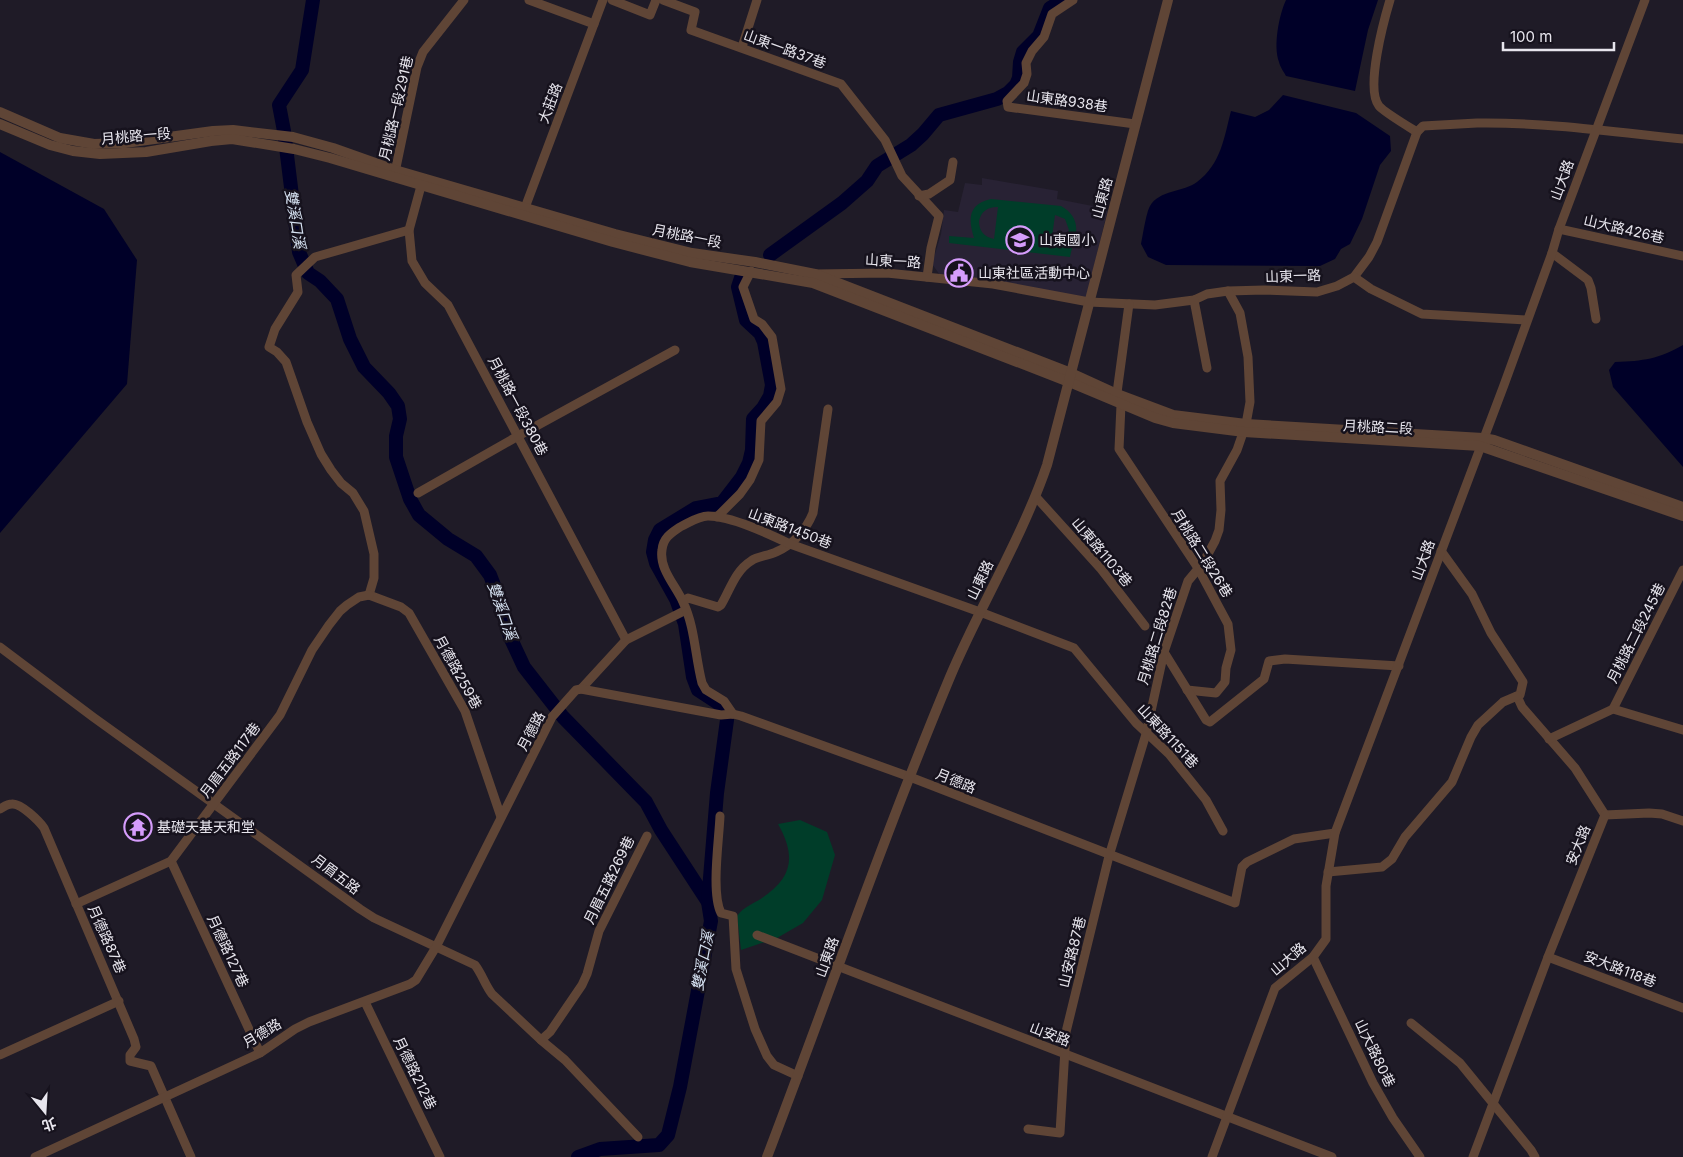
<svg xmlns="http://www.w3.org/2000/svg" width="1683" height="1157" font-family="Inter,'Noto Sans TC',sans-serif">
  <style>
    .built { fill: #282234 }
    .green { fill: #003d29; fill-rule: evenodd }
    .water { fill: #000028 }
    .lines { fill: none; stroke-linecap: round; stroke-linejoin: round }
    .river { stroke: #000028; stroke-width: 14 }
    .minor { stroke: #5f4536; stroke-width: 9 }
    .tertiary { stroke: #5f4536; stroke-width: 10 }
    .labels { text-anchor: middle; stroke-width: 5; stroke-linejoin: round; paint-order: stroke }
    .street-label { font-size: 14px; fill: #e7e5ed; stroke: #16121d }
    .poi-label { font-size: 14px; fill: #e7e5ed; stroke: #16121d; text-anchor: start }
    .water-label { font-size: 15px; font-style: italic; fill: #d6e2f2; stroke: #16121d }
  </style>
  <rect width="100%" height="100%" fill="#1f1b27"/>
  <path class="built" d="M982 178 1058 191 1057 199 1108 209 1086 298 940 275 932 264 941 234 944 210 958 212 965 183 982 185Z"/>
  <g class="green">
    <path d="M991 199 1061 206C1078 215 1081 233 1069 247L1072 248 1070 257 949 243V236L974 238C968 219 968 204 991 199ZM997 207H998L994 239C984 237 979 231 979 221 981 212 987 207 997 207ZM1055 215 1065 219 1069 230 1065 241 1058 245H1051Z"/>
    <path d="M800 820 827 832 835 855 822 900 803 923 777 938 741 950 737 916C743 907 753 904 762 898 793 877 796 856 778 824Z"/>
  </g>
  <g class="water">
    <path d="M1286 0H1378L1368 30 1355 91 1286 76C1284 72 1280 67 1279 62 1273 46 1279 15 1286 0Z"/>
    <path d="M1283 95 1356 113 1390 136 1391 151 1380 165 1362 219 1350 244 1341 249 1335 259 1320 266 1166 265 1148 257 1141 244C1143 235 1146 213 1150 206 1159 190 1184 192 1197 182 1221 164 1224 138 1231 111L1255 117 1269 110Z"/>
    <path d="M0 152 104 209 137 260 127 384 0 533Z"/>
    <path d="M1683 345V467L1613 387 1609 370 1615 362C1644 361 1658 359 1683 345Z"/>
  </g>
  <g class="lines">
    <g class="river">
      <path d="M313 0 302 70 279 105 284 131 299 252 308 273 320 281 337 299 350 339 364 367 389 393 398 406 400 419 396 436V457L410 499 419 515 448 539 476 556 490 575 502 606 510 637 524 667 563 717 646 802 661 830 708 902 711 921 680 1087 668 1135 659 1145 600 1149 578 1157"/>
      <path d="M770 255 842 203 867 181 877 166 911 145 923 134 939 115 997 99 1008 93 1016 85 1019 78 1020 62 1023 52 1039 36 1050 8 1064 0"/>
      <path d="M708 902 717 793 727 720 725 711 721 705 698 690 693 677 685 624 676 599 656 563 653 552 655 540 660 530 696 508 722 503 742 477 749 463 752 450 753 419 763 408 770 396 772 385 764 342 760 333 746 320 738 287 742 275"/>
    </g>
    <g class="minor">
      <path d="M529 0 594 24"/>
      <path d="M612 0 650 15 656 0"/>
      <path d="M663 0 695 12 691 30 841 84 885 140 902 176 939 216 931 248 927 277"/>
      <path d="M1073 0 1052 14 1044 37 1032 51 1026 63 1027 74 1024 83 1007 101 1008 107 1135 124"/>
      <path d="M1390 0C1384 20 1365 89 1379 106 1384 112 1409 127 1417 132"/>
      <path d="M742 47 757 0"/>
      <path d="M394 177 417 67 423 52 464 0"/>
      <path d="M421 186 409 230 412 261 425 283 448 305 626 640"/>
      <path d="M919 196 929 194 950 180 953 162"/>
      <path d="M523 213 603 0"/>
      <path d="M1559 229 1683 256"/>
      <path d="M1552 253 1588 280 1591 288 1596 319"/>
      <path d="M815 274 887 273 993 284 1089 302 1155 305 1194 300 1207 294 1228 291 1264 290 1317 292 1337 286 1354 277 1369 257 1377 242 1417 132 1423 126C1441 125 1459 124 1477 123 1545 122 1615 132 1683 139"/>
      <path d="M1354 277 1371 289 1422 314 1527 320"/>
      <path d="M1194 300 1207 368"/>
      <path d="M1116 400 1129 304"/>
      <path d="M1121 405 1119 449 1198 568 1228 624 1231 650 1226 668 1225 682 1216 693 1187 690"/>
      <path d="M418 493 518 436 675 350"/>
      <path d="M1036 497 1101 569 1145 626"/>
      <path d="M717 517 740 494 750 480 759 460 761 421 777 402 781 389 772 337 762 324 754 319 743 287 751 271"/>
      <path d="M1441 551 1472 594 1491 633 1523 682 1520 695 1517 696 1522 707 1575 768 1605 815"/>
      <path d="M369 595 374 578V554L364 511 353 493 341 483 331 470 321 454 307 422 286 362 277 352 269 347 275 329 298 292 296 275 315 257 409 230"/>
      <path d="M369 595 401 607 409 613 465 711 501 817"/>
      <path d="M683 601 688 598 718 607 721 605C730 590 735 571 751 561 758 556 768 556 776 552 793 545 806 530 813 513L828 409"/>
      <path d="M0 647 93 717 360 909 374 918 475 965C482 974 485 985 492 994L541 1040 565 1060 638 1137"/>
      <path d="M1164 652 1206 720 1210 722 1264 679 1269 661 1285 659 1399 666"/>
      <path d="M581 689 626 640 686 610"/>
      <path d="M1613 709 1683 570"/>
      <path d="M733 714 724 701 706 690 702 683C695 656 695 627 683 602 676 586 659 569 662 550 663 538 671 533 680 527 689 523 698 516 708 516 731 516 769 534 790 544L980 612 1074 648 1136 723 1169 754 1206 800 1223 831"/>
      <path d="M1549 739 1613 709 1683 730"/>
      <path d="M0 809C3 807 8 804 12 804 21 803 39 821 44 828L134 1039 136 1047 130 1055V1061L151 1066 191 1157"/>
      <path d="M1605 815 1649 813 1662 814 1683 821"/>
      <path d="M720 816C719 840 711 893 721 913L733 916 736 969 755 1029 767 1056 774 1065 798 1076"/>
      <path d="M171 861 260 1053"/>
      <path d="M1328 872 1382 867 1392 859 1405 837 1452 782 1471 737 1478 725 1503 702 1517 696"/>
      <path d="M76 904 171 861 280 715 312 650 329 625 340 611 347 605 359 597 369 595"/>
      <path d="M757 935 1332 1157"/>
      <path d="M1313 957 1373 1083 1393 1118 1420 1157"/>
      <path d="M1548 957 1683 1008"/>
      <path d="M365 1002 440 1157"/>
      <path d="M1411 1023 1460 1063 1531 1150 1535 1157"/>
      <path d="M541 1040 550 1032 582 985 587 974 599 931 647 836"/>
      <path d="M0 1055 119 1001"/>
      <path d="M1028 1129 1060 1133 1066 1032 1109 856 1146 734 1164 652 1188 581 1203 563 1215 541 1219 530 1221 510 1220 481 1237 450 1246 424 1250 402 1248 357 1240 313 1228 291"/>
      <path d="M35 1157 260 1053 295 1029 309 1022 410 984 416 980 436 947 552 717 576 690 581 689 721 715 733 714 741 716 910 777 1235 903 1242 867 1247 862 1294 839 1335 833"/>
      <path d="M1212 1157 1275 988 1313 957 1326 939V886L1335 833 1504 385 1552 253 1559 229 1645 0"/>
      <path d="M1473 1157 1548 957 1605 815"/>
    </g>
    <g class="tertiary">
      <path d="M0 112 60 138 94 144 125 143 213 131 233 130 293 137 333 148 395 170 615 234 692 253 755 262 815 274 1071 373 1117 394 1173 415 1246 424 1483 438 1494 440 1683 507"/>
      <path d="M0 124 50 145 73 151 100 154 146 152 211 141 232 139 294 149 330 158 613 242 690 262 813 283 1069 382 1155 418 1173 423 1244 432 1480 446 1683 516"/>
      <path d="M767 1157C828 997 884 835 950 677 980 606 1022 538 1047 465L1168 0"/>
    </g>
  </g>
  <defs>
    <g id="school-ring" transform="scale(1.4375)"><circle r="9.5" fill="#16121d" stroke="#d59cfb" stroke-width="1.5"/><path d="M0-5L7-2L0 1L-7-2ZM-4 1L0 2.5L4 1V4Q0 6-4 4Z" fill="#d59cfb"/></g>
    <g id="civic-ring" transform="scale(1.4375)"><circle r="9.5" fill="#16121d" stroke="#d59cfb" stroke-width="1.5"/><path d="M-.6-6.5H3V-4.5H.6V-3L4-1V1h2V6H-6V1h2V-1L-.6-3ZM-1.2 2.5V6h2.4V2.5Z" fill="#d59cfb"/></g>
    <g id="temple-ring" transform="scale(1.4375)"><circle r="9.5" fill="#16121d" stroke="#d59cfb" stroke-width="1.5"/><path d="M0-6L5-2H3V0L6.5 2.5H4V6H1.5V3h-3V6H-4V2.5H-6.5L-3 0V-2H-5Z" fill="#d59cfb"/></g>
  </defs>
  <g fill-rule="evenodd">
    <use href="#school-ring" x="1020" y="240"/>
    <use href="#civic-ring" x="959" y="273"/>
    <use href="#temple-ring" x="138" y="827"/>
  </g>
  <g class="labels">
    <g class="street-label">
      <text transform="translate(785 49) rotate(20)" y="5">山東一路37巷</text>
      <text transform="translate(1067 101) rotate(8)" y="5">山東路938巷</text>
      <text transform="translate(550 103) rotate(-69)" y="5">大莊路</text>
      <text transform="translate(396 108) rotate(-77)" y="5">月桃路一段291巷</text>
      <text transform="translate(136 136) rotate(-5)" y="5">月桃路一段</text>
      <text transform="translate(1562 180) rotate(-70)" y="5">山大路</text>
      <text transform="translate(1102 198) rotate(-75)" y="5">山東路</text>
      <text transform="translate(1624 229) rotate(13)" y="5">山大路426巷</text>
      <text transform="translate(687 236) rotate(11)" y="5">月桃路一段</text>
      <text transform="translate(893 261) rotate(3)" y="5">山東一路</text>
      <text transform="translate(1293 276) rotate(-2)" y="5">山東一路</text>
      <text transform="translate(518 406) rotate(62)" y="5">月桃路一段380巷</text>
      <text transform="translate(1378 427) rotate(3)" y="5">月桃路二段</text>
      <text transform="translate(790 528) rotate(21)" y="5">山東路1450巷</text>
      <text transform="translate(1102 552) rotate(50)" y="5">山東路1103巷</text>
      <text transform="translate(1202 553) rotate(58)" y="5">月桃路二段26巷</text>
      <text transform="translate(1423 560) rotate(-70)" y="5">山大路</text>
      <text transform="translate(980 580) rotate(-64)" y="5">山東路</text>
      <text transform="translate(1636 633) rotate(-63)" y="5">月桃路二段245巷</text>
      <text transform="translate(1157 636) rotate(-73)" y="5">月桃路二段82巷</text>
      <text transform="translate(458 672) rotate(61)" y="5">月德路259巷</text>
      <text transform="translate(531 731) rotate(-62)" y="5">月德路</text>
      <text transform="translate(1168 736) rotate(47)" y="5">山東路1151巷</text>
      <text transform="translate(230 760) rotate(-53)" y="5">月眉五路117巷</text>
      <text transform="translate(956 781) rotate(22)" y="5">月德路</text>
      <text transform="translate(1578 845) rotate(-68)" y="5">安大路</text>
      <text transform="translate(336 874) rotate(37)" y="5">月眉五路</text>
      <text transform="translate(609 880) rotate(-64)" y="5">月眉五路269巷</text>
      <text transform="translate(107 939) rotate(66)" y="5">月德路87巷</text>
      <text transform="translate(228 951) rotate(65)" y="5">月德路127巷</text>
      <text transform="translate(1072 952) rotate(-76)" y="5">山安路87巷</text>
      <text transform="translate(827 957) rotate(-70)" y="5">山東路</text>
      <text transform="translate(1288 959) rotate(-41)" y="5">山大路</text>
      <text transform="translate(1620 969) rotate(21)" y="5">安大路118巷</text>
      <text transform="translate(262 1033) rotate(-31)" y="5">月德路</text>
      <text transform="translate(1050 1034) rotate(21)" y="5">山安路</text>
      <text transform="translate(1375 1053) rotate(64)" y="5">山大路80巷</text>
      <text transform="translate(415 1073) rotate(64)" y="5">月德路212巷</text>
    </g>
    <g class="poi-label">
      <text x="1039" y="245">山東國小</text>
      <text x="978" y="278">山東社區活動中心</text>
      <text x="157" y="832">基礎天基天和堂</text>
    </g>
    <g class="water-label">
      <text transform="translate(295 219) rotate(81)" y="5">雙溪口溪</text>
      <text transform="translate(502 611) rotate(71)" y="5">雙溪口溪</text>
      <text transform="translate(703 961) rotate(-79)" y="5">雙溪口溪</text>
    </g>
  </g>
  <g transform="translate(45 1112) rotate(162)" stroke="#16121d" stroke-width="4" paint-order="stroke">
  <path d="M0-4L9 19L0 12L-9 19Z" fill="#e7e5ed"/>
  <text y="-8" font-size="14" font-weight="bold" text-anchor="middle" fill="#e7e5ed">北</text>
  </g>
  <path d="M1503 42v8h111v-8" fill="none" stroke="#e7e5ed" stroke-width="2.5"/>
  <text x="1510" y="42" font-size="15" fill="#e7e5ed" stroke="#16121d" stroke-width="4" paint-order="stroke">100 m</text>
</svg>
